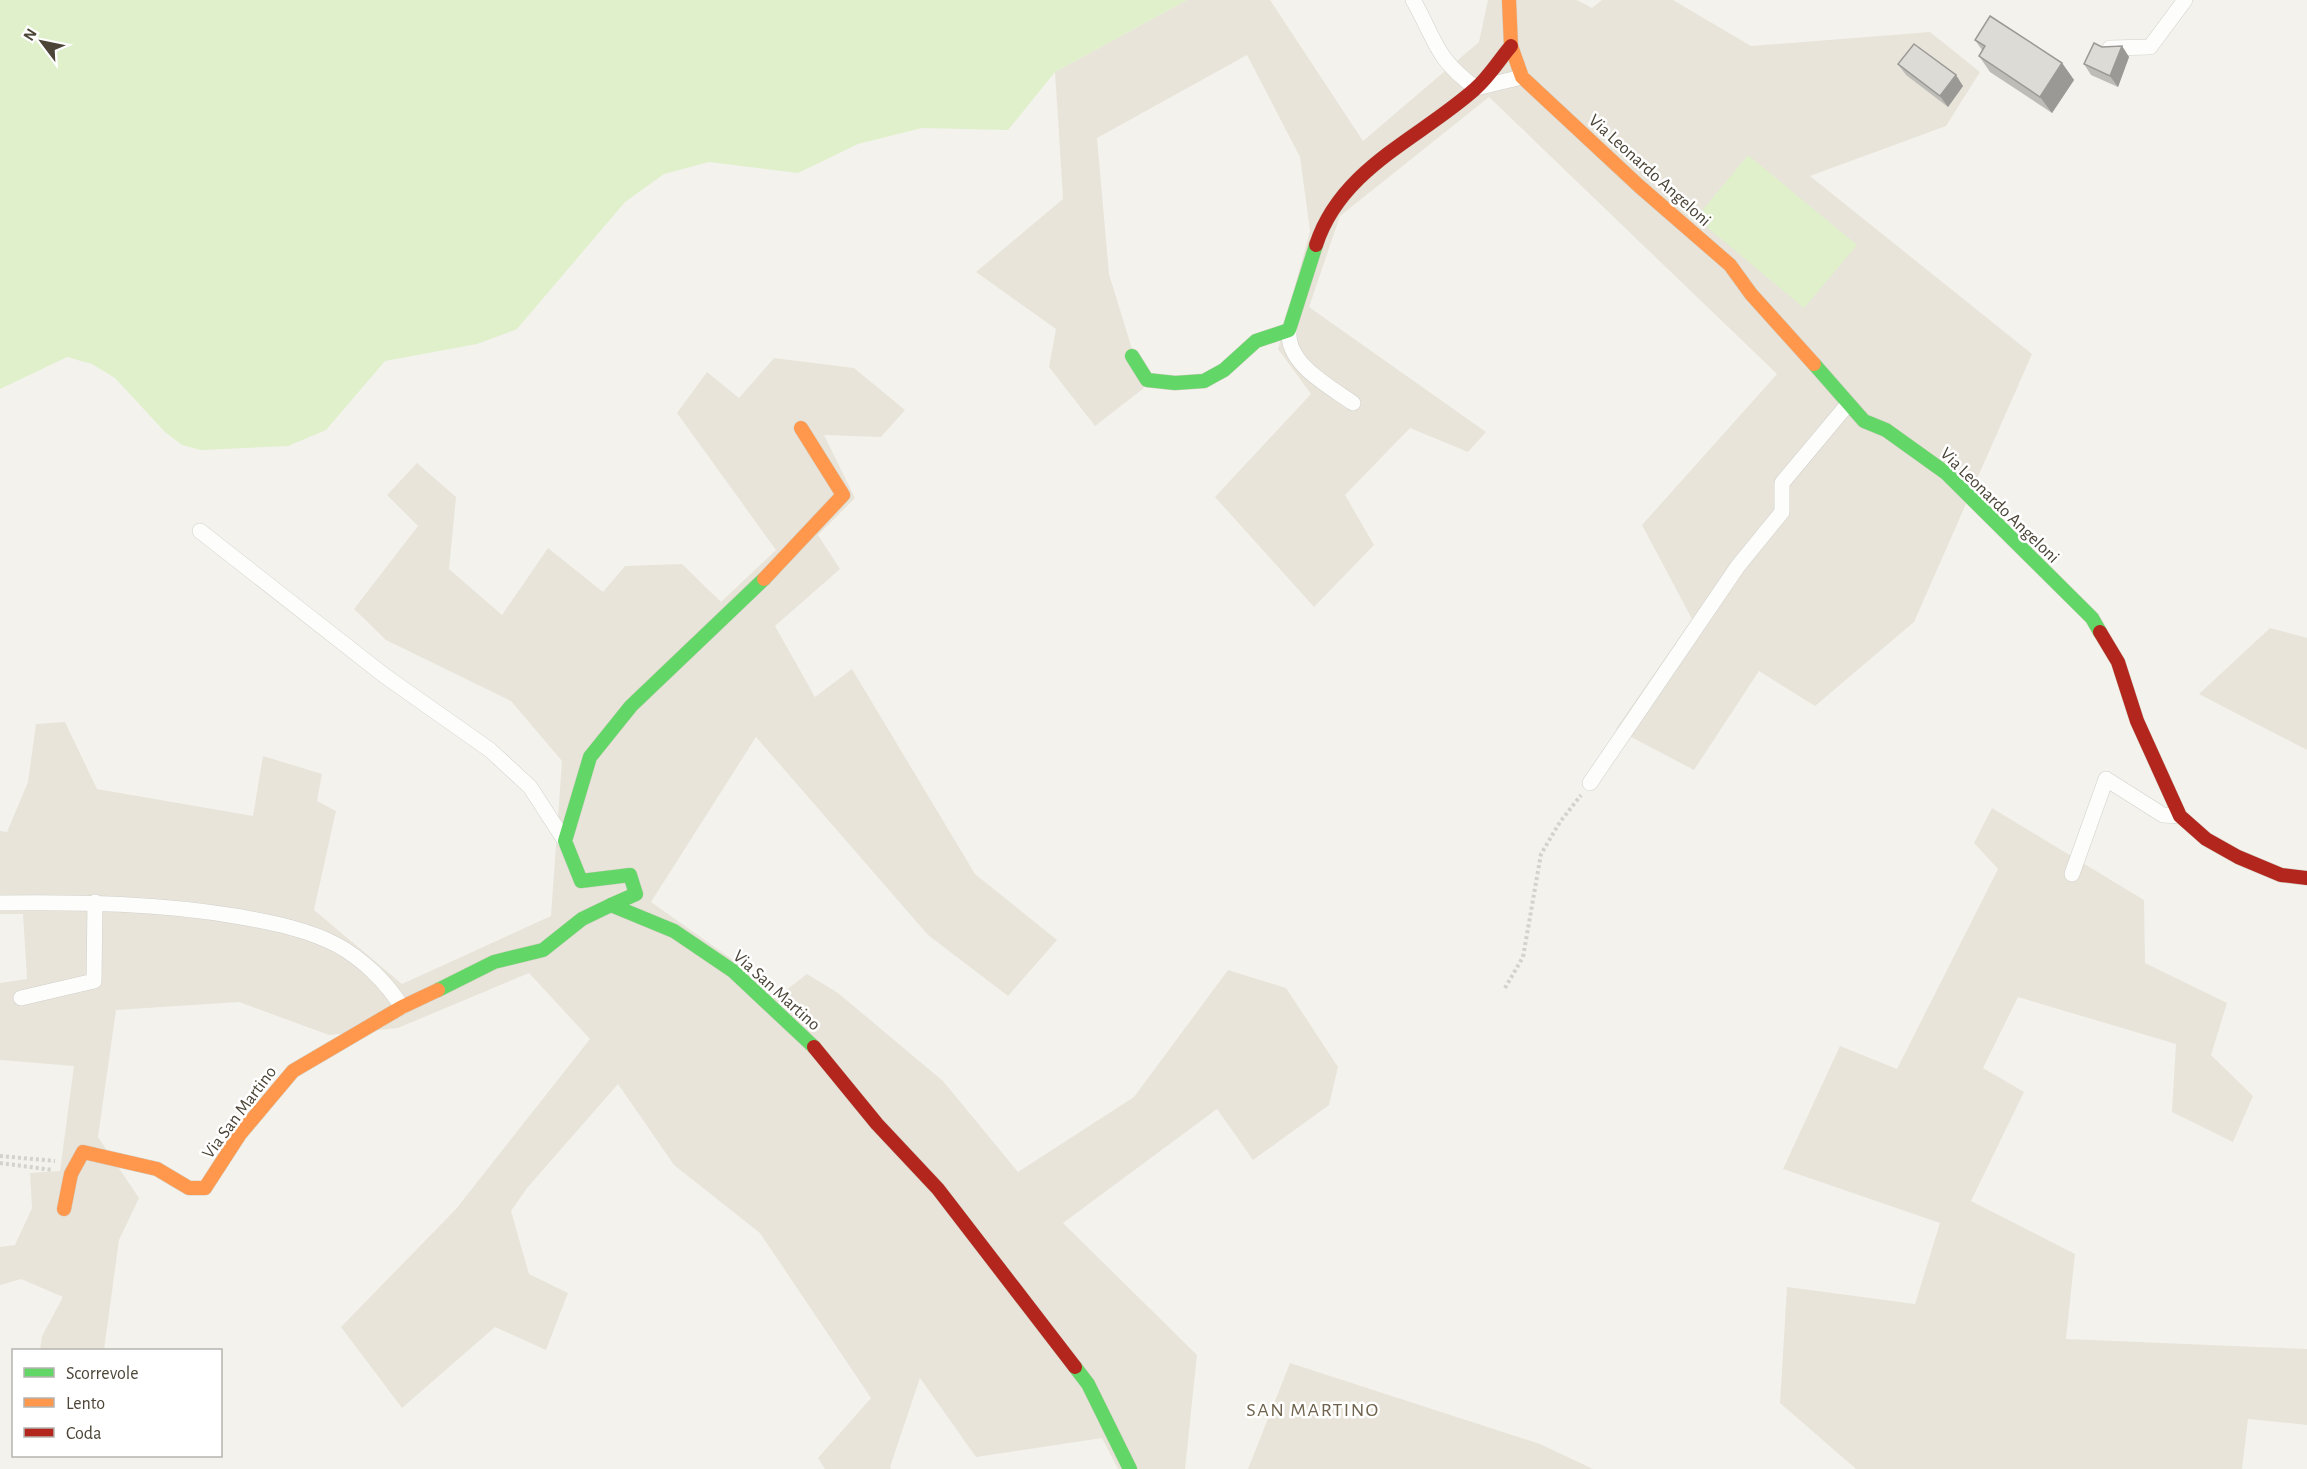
<svg xmlns="http://www.w3.org/2000/svg" width="2307" height="1469" font-family="'Alegreya Sans',sans-serif">
  <style>
    .residential { fill: #e8e4da }
    .green { fill: #dff0cb }
    .lines { fill: none; stroke-linecap: round; stroke-linejoin: round }
    .street-casing { stroke: #d1d0ca; stroke-width: 16 }
    .fast-casing { stroke: #d3d0c3; stroke-width: 15 }
    .slow-casing { stroke: #d3d0c3; stroke-width: 15 }
    .jam-casing { stroke: #d3d0c3; stroke-width: 15 }
    .path { stroke: #d3d2cb; stroke-width: 4; stroke-dasharray: 3 3; stroke-linecap: butt }
    .street { stroke: #fdfdfc; stroke-width: 15 }
    .fast { stroke: #63d668; stroke-width: 14 }
    .slow { stroke: #ff974d; stroke-width: 14 }
    .jam { stroke: #b3261e; stroke-width: 14 }
    .wall { fill: #bebcb7 }
    .shaded-wall { fill: #9b9995 }
    .building { fill: #dddbd5; stroke: #9b9995; stroke-width: 1.5 }
    .labels { text-anchor: middle; stroke-width: 5; stroke-linejoin: round; paint-order: stroke }
    .street-label { font-size: 18px; fill: #4b4437; stroke: #fff }
    .neighbourhood-label { font-size: 20px; letter-spacing: 1.5px; fill: #6f634d; stroke: #fff }
  </style>
  <rect width="100%" height="100%" fill="#f3f2ed"/>
  <g class="residential">
    <path d="M1187 0H1270L1363 141 1479 42 1488 0H1577L1592 8 1602 0H1673L1751 46 1930 32 1980 72 1946 126 1810 176 2032 354 1914 622 1815 706 1759 671 1694 770 1616 729 1692 619 1642 525 1777 374 1489 97 1340 216 1309 307 1486 432 1468 452 1410 428 1345 495 1374 545 1314 607 1215 497 1311 394 1278 349 1310 231 1300 157 1247 55 1097 138 1109 274 1144 388 1095 426 1049 367 1056 329 976 272 1063 199 1055 72Z"/>
    <path d="M774 358 854 368 905 410 881 437 824 435 855 498 818 535 840 569 775 626 815 697 852 669 975 874 1057 940 1008 996 928 935 756 737 651 902 781 994 807 974 838 993 943 1081 1018 1172 1134 1097 1228 970 1286 988 1338 1067 1329 1105 1253 1160 1217 1109 1063 1223 1197 1355 1185 1469H1118L1102 1438 976 1457 920 1378 890 1467 891 1469H825L818 1458 871 1398 760 1233 674 1165 618 1084 527 1188 511 1211 529 1274 568 1293 546 1350 495 1327 402 1408 341 1327 456 1209 590 1039 529 973 398 1028 329 1035 239 1002 116 1010 98 1137 139 1198 119 1240 104 1350H40L42 1336 63 1297 21 1279 0 1285V1247L15 1245 32 1208 30 1173 60 1171 74 1066 0 1060V983L27 979 23 914H0V831L7 832 28 782 36 724 65 722 97 789 253 816 263 756 322 774 317 801 336 811 314 910 402 984 551 916 562 761 511 701 386 640 354 609 418 526 387 495 417 463 456 497 449 569 502 615 548 548 603 592 625 566 682 564 721 602 776 550 677 413 707 372 739 398Z"/>
    <path d="M2270 628 2307 638V750L2199 694Z"/>
    <path d="M1992 808 2144 900 2145 963 2227 1003 2211 1055 2253 1096 2233 1142 2172 1112 2176 1044 2018 997 1983 1068 2024 1092 1971 1201 2075 1254 2066 1339 2307 1349V1425L2248 1419 2242 1469H1856L1780 1403 1787 1287 1915 1304 1940 1223 1783 1169 1840 1046 1897 1069 1998 869 1974 843Z"/>
    <path d="M1290 1363 1540 1444 1593 1469H1248Z"/>
  </g>
  <g class="green">
    <path d="M0 0H1187L1055 72 1008 130 922 128 858 144 798 173 709 162 664 174 625 202 517 329 477 344 385 361 326 430 288 446 201 450 182 445 165 432 115 378 92 364 67 357 0 389Z"/>
    <path d="M1748 155 1857 245 1804 308 1696 218Z"/>
  </g>
  <g class="lines">
    <g class="street-casing">
      <g id="street">
        <path d="M1413 0C1436 40 1435 59 1476 88L1522 77"/>
        <path d="M2110 48 2150 47 2185 0"/>
        <path d="M1289 330C1286 364 1329 386 1353 403"/>
        <path d="M200 531 385 676 490 750 530 787 565 841"/>
        <path d="M1590 783 1738 566 1782 512V483L1848 404"/>
        <path d="M2072 874 2106 779 2163 815 2180 816"/>
        <path d="M0 903C81 902 161 903 241 917 273 923 307 929 337 945 363 959 387 983 402 1007"/>
        <path d="M21 998 94 981 95 902"/>
      </g>
    </g>
    <g class="fast-casing">
      <g id="fast">
        <path d="M1132 356 1147 380 1175 383 1204 381 1224 370 1256 341 1289 330 1316 245"/>
        <path d="M1814 364 1864 421 1886 430 1946 473 2092 618 2100 632"/>
        <path d="M611 905 636 894 630 875 581 881 565 841 590 757 631 706 764 579"/>
        <path d="M438 990 494 962 543 950 582 919 611 905 674 931 733 971 814 1047"/>
        <path d="M1075 1367 1088 1384 1130 1469"/>
      </g>
    </g>
    <g class="slow-casing">
      <g id="slow">
        <path d="M1509 0 1511 46 1522 77 1639 186 1730 265 1751 294 1814 364"/>
        <path d="M764 579 843 495 801 428"/>
        <path d="M64 1209 71 1174 83 1152 157 1169 189 1188H205L240 1134 293 1071 402 1007 438 990"/>
      </g>
    </g>
    <g class="jam-casing">
      <g id="jam">
        <path d="M1316 245C1341 168 1419 139 1475 89 1489 77 1499 60 1511 46"/>
        <path d="M2100 632 2118 662 2137 721 2180 816 2206 839 2238 857 2281 875 2307 878"/>
        <path d="M814 1047 877 1124 938 1189 1075 1367"/>
      </g>
    </g>
    <g class="path">
      <path d="M1505 988 1523 957 1541 854 1560 822 1581 795"/>
      <path d="M0 1156 55 1161"/>
      <path d="M0 1163 53 1170"/>
    </g>
    <use href="#street" class="street"/>
    <use href="#fast" class="fast"/>
    <use href="#slow" class="slow"/>
    <use href="#jam" class="jam"/>
  </g>
  <g class="wall">
    <path d="M1975 40 2062 63 2074 80 2052 113 1990 72 1979 56 1982 50Z"/>
    <path d="M2122 46 2129 57 2118 87 2091 75 2084 64Z"/>
    <path d="M1898 64 1963 86 1948 107 1906 75Z"/>
  </g>
  <g class="shaded-wall">
    <path d="M2122 46 2129 57 2118 87 2110 76Z"/>
    <path d="M2062 63 2074 80 2052 113 2040 97Z"/>
    <path d="M1956 75 1963 86 1948 107 1940 96Z"/>
  </g>
  <g class="building">
    <path d="M1990 16 2062 63 2040 97 1979 56 1985 46 1975 40Z"/>
    <path d="M2094 43 2102 47 2122 46 2110 76 2084 64Z"/>
    <path d="M1914 44 1956 75 1940 96 1898 64Z"/>
  </g>
  <g class="labels">
    <g class="street-label">
      <text transform="translate(1650 170) rotate(42)" y="6">Via Leonardo Angeloni</text>
      <text transform="translate(2000 505) rotate(44)" y="6">Via Leonardo Angeloni</text>
      <text transform="translate(777 990) rotate(42)" y="6">Via San Martino</text>
      <text transform="translate(239 1112) rotate(-53)" y="6">Via San Martino</text>
    </g>
    <g class="neighbourhood-label">
      <text x="1313" y="1416">SAN MARTINO</text>
    </g>
  </g>
  <rect x="12" y="1349" width="210" height="108" fill="#ffffff" stroke="#b7b4af" stroke-width="1.5"/>
  <rect x="24" y="1368" width="30" height="9" fill="#63d668" stroke="#b7b4af" stroke-width="1.5"/>
  <text x="66" y="1379" font-size="18" fill="#4b4437">Scorrevole</text>
  <rect x="24" y="1398" width="30" height="9" fill="#ff974d" stroke="#b7b4af" stroke-width="1.5"/>
  <text x="66" y="1409" font-size="18" fill="#4b4437">Lento</text>
  <rect x="24" y="1428" width="30" height="9" fill="#b3261e" stroke="#b7b4af" stroke-width="1.5"/>
  <text x="66" y="1439" font-size="18" fill="#4b4437">Coda</text>
  <g transform="translate(42 42) rotate(302)" stroke="#ffffff" stroke-width="4.5" paint-order="stroke">
  <path d="M0-4.5L10 22L0 15L-10 22Z" fill="#4b4437"/>
  <text y="-9" font-size="16" font-weight="bold" text-anchor="middle" fill="#4b4437">N</text>
  </g>
</svg>
